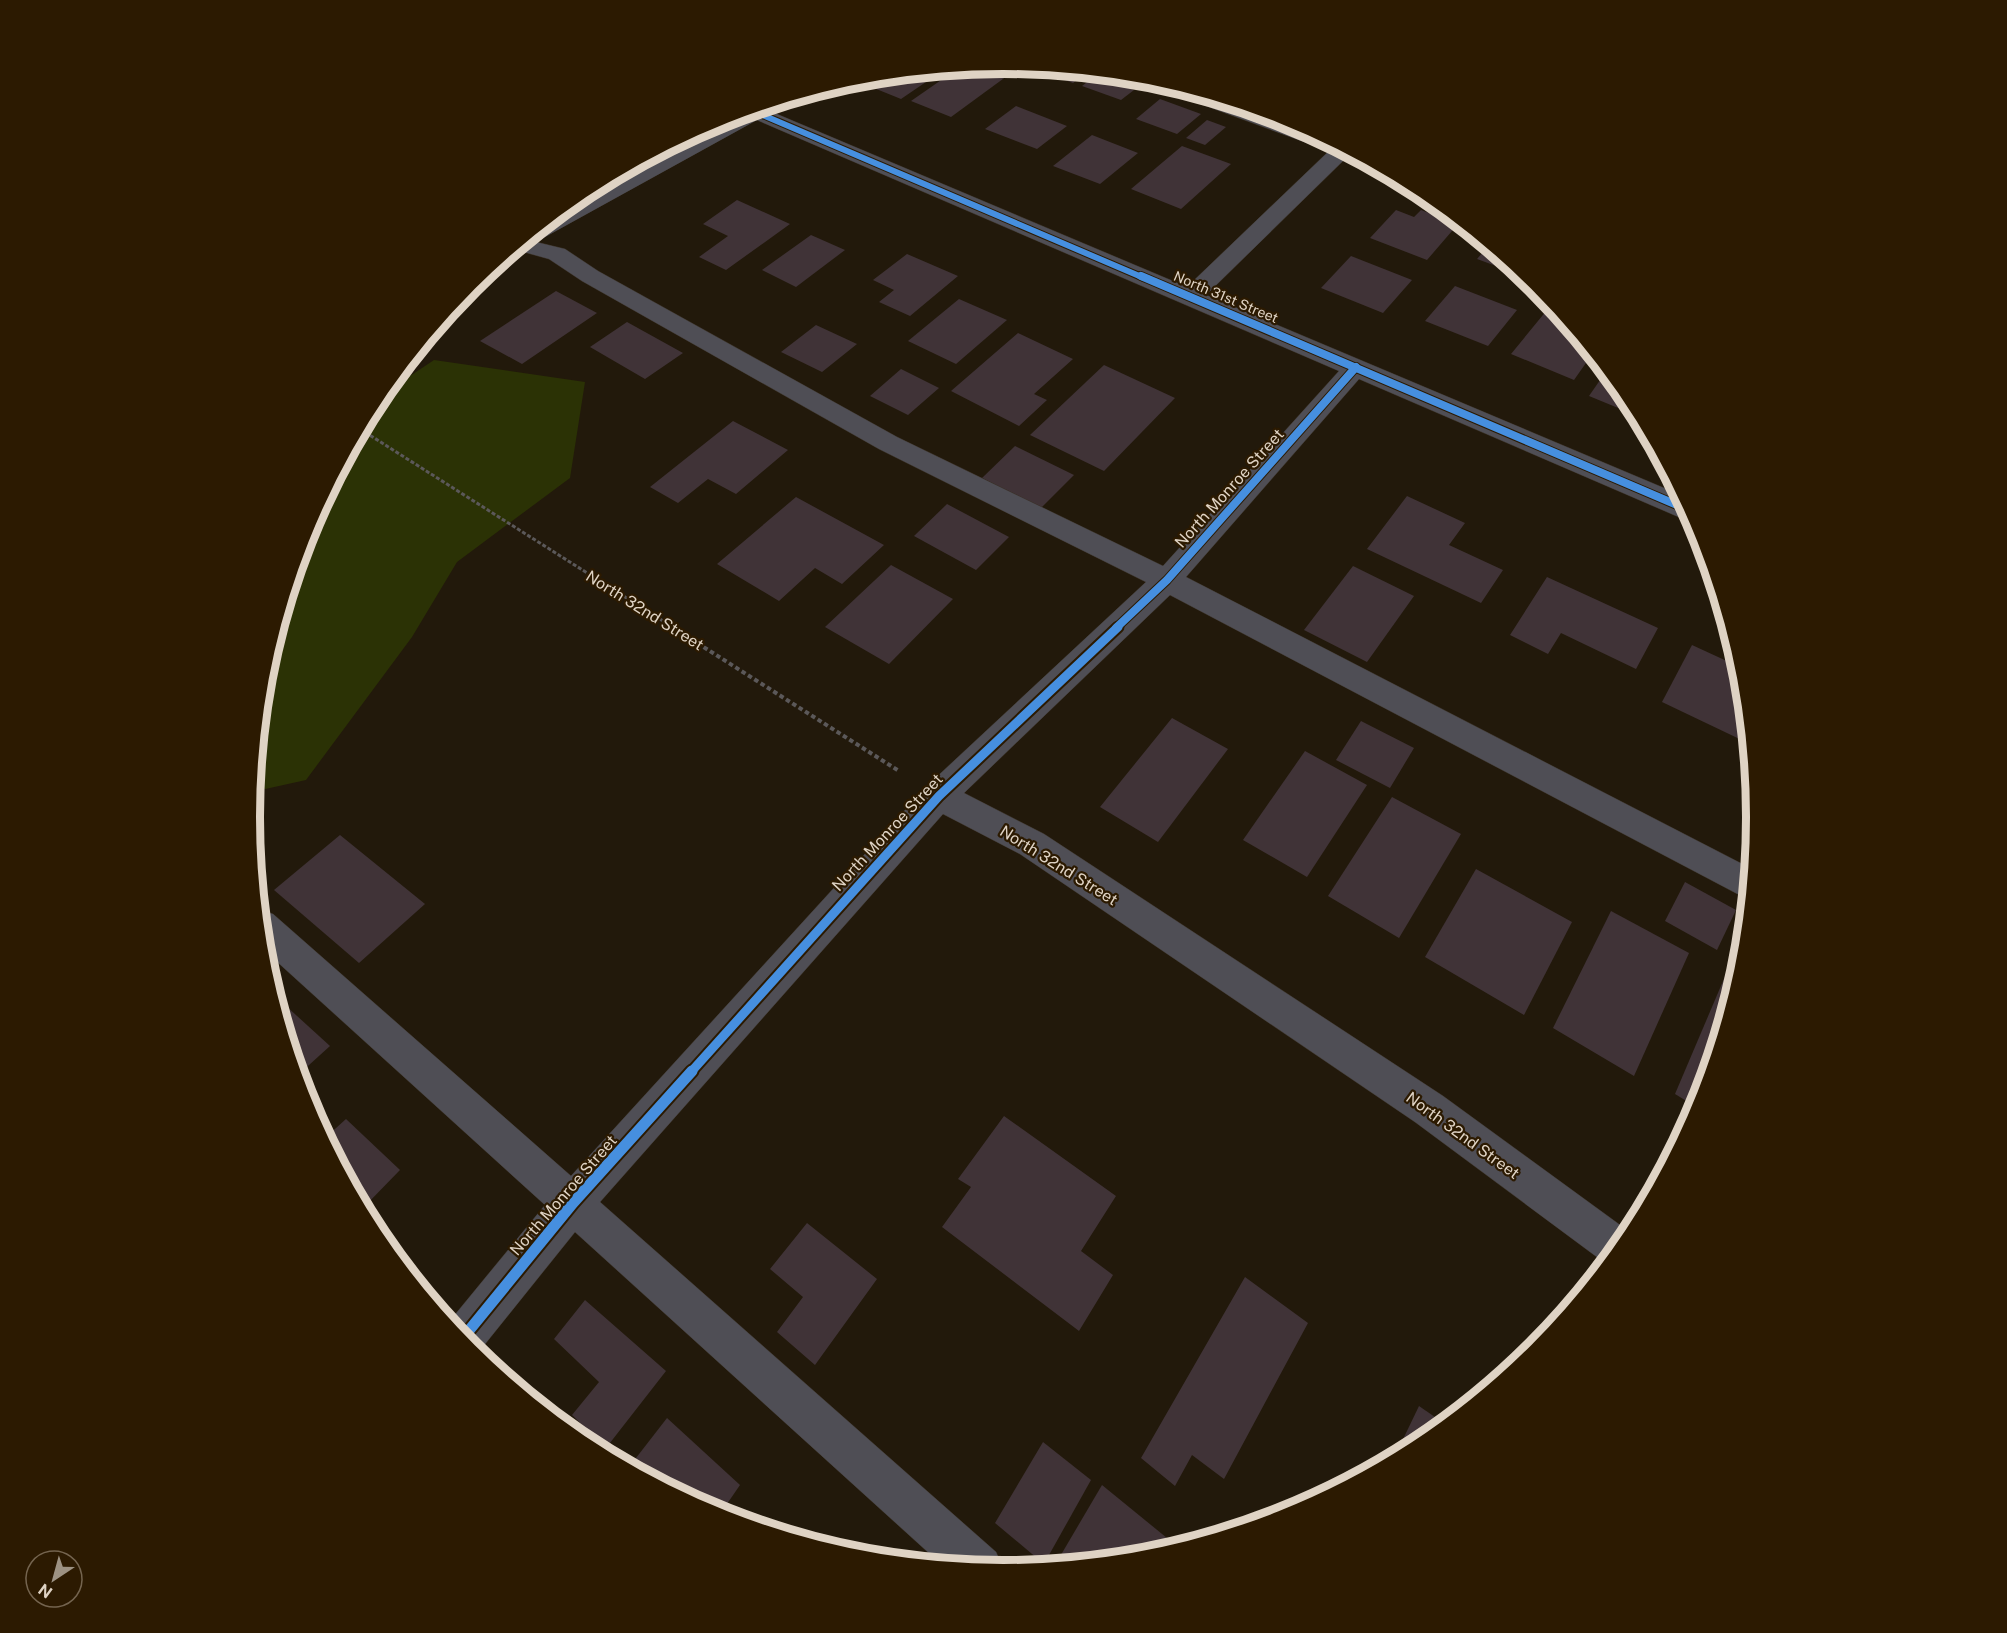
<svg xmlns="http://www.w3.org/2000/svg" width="2007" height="1633" font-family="'Public Sans',sans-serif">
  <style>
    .green { fill: #2b3205 }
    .building { fill: #403337 }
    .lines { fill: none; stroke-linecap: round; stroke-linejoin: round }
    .minor-casing { stroke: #3b3227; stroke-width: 1 }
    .path-far1 { stroke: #5b5859; stroke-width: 3; stroke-dasharray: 4 2; stroke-linecap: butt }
    .path { stroke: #5b5859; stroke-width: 4; stroke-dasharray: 4.5 3; stroke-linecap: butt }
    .minor { fill: #4f4e55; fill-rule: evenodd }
    .cycleway-far3-casing { stroke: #2c1a01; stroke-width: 8 }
    .cycleway-far2-casing { stroke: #2c1a01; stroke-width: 10 }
    .cycleway-far1-casing { stroke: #2c1a01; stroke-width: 13 }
    .cycleway-casing { stroke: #2c1a01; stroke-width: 15 }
    .cycleway-far3 { stroke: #468fdf; stroke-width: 6 }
    .cycleway-far2 { stroke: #468fdf; stroke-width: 8 }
    .cycleway-far1 { stroke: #468fdf; stroke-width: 9 }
    .cycleway { stroke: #468fdf; stroke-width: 11 }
    .labels { text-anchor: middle; stroke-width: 4.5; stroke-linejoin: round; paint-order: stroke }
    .far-street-label { font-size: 14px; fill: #dfd3c4; stroke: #2c1a01 }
    .street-label { font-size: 16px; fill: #dfd3c4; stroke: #2c1a01 }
    .rim { fill: none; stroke: #dfd3c4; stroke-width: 8 }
  </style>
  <rect width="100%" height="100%" fill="#22190b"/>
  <path class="green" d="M434 360 585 382 570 478 457 562 412 637 306 780 252 792 265 669 307 528 377 398Z"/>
  <g class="building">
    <path d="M1004 63 1043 67 1027 78 989 64Z"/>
    <path d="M978 65 1007 76 951 117 911 101 960 67Z"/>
    <path d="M1054 68 1081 71H1088L1073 83 1046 73Z"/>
    <path d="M945 69 901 99 859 82 867 76Z"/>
    <path d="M1095 76 1134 90 1121 100 1082 86Z"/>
    <path d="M1160 99 1201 114 1177 134 1136 119Z"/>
    <path d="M1016 106 1067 126 1037 149 985 129Z"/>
    <path d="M1207 120 1226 127 1205 145 1186 138Z"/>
    <path d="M1092 135 1138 153 1100 184 1053 166Z"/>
    <path d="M1182 146 1231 164 1181 209 1131 189Z"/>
    <path d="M737 200 790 224 726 270 699 257 728 236 703 224Z"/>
    <path d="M1396 210 1414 217 1421 210 1458 224 1427 260 1370 238Z"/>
    <path d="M811 235 845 250 796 287 762 270Z"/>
    <path d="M1489 245 1529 278 1477 259Z"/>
    <path d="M907 254 958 276 910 316 879 302 894 290 873 280Z"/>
    <path d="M1351 256 1412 280 1383 313 1321 288Z"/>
    <path d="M1455 286 1517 310 1488 346 1425 321Z"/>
    <path d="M556 291 597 313 522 364 480 341Z"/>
    <path d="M959 299 1007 320 956 364 908 341Z"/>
    <path d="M1547 310 1564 317 1573 328 1566 336 1585 343 1593 353 1574 380 1511 354Z"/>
    <path d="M627 322 683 353 645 379 590 347Z"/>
    <path d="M816 325 857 344 822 372 781 352Z"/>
    <path d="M1018 333 1073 359 1034 394 1047 400 1019 426 951 391Z"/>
    <path d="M1104 365 1175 398 1104 471 1030 435Z"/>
    <path d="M901 369 939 388 908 415 870 396Z"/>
    <path d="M1607 370 1630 398 1640 417 1589 396Z"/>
    <path d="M733 421 788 450 736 494 708 479 678 503 650 487Z"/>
    <path d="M1015 446 1074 475 1041 508 982 478Z"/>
    <path d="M1407 496 1465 523 1449 545 1503 570 1481 603 1367 549Z"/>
    <path d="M796 497 884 545 842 584 815 568 779 601 717 564Z"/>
    <path d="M947 504 1009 537 976 570 914 536Z"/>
    <path d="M891 565 953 599 889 664 825 627Z"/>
    <path d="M1353 566 1414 596 1367 662 1304 630Z"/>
    <path d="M1547 577 1658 628 1636 669 1561 633 1548 654 1510 635Z"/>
    <path d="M1692 645 1742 668 1750 744 1662 702Z"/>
    <path d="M1172 718 1228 749 1158 842 1100 807Z"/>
    <path d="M1361 721 1414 748 1390 788 1336 760Z"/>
    <path d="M1305 751 1367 785 1307 877 1243 840Z"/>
    <path d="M1392 797 1461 834 1399 938 1328 896Z"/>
    <path d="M340 835 425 904 359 963 274 890Z"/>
    <path d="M1476 869 1572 922 1524 1015 1425 957Z"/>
    <path d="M1685 882 1736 910 1717 950 1665 921Z"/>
    <path d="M1611 911 1689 953 1634 1076 1553 1028Z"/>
    <path d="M1746 927 1742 964 1698 1108 1675 1094Z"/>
    <path d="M274 995 330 1046 298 1075Z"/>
    <path d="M1004 1116 1116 1196 1081 1251 1113 1275 1079 1331 942 1227 971 1187 958 1179Z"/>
    <path d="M346 1119 400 1170 363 1208 325 1138Z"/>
    <path d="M807 1223 877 1279 815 1365 777 1332 803 1297 770 1269Z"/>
    <path d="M1245 1277 1308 1323 1224 1479 1192 1455 1175 1486 1141 1458Z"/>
    <path d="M585 1300 666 1371 606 1448 572 1415 599 1382 554 1339Z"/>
    <path d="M1419 1406 1445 1424 1422 1443 1394 1458Z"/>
    <path d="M667 1418 740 1485 720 1514 629 1467Z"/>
    <path d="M1043 1442 1091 1480 1044 1564 995 1523Z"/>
    <path d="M1102 1485 1178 1547 1150 1556 1055 1565Z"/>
  </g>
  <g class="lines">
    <g class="minor-casing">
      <path id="minor" d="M1136 76 1151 78 1240 105 1310 130 1359 156 1347 157 1206 295 1683 496 1695 520 1681 518 1359 379 1186 577 1752 869 1749 900 1170 595 964 793 1044 834 1443 1096 1631 1233 1605 1263 1415 1122 1020 854 943 814 600 1202 996 1552 1003 1568 1002 1570 941 1564 575 1232 477 1354 449 1322 545 1205 263 949 259 910 273 914 571 1176 927 786 1146 582 879 449 582 281 549 259 513 249 560 210 738 113 760 107 1187 287 1329 151 1138 81ZM757 120 1339 371 1163 566 897 437 598 271 565 249 536 242Z"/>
    </g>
    <path class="path-far1" d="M360 429 674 628"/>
    <path class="path" d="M672 627 899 771"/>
    <use href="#minor" class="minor"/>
    <g class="cycleway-far3-casing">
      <path id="cycleway-far3" d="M751 110 1144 278"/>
    </g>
    <g class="cycleway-far2-casing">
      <g id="cycleway-far2">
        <path d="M1141 276 1691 511"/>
        <path d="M1116 628 1167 580 1356 367"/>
      </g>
    </g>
    <g class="cycleway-far1-casing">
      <path id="cycleway-far1" d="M691 1072 939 796 1118 627"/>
    </g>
    <g class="cycleway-casing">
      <path id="cycleway" d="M462 1339 573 1203 692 1071"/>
    </g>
    <use href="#cycleway-far3" class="cycleway-far3"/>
    <use href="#cycleway-far2" class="cycleway-far2"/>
    <use href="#cycleway-far1" class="cycleway-far1"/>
    <use href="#cycleway" class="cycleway"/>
  </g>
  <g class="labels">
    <g class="far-street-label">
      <text transform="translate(1226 297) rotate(23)" y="5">North 31st Street</text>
    </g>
    <g class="street-label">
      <text transform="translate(1229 488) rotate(-48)" y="6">North Monroe Street</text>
      <text transform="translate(645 610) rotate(32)" y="6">North 32nd Street</text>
      <text transform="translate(887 832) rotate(-47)" y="6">North Monroe Street</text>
      <text transform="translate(1059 865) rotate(32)" y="6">North 32nd Street</text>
      <text transform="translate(1463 1135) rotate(36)" y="6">North 32nd Street</text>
      <text transform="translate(563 1195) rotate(-49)" y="6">North Monroe Street</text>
    </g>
  </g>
  <path d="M0 0H2007V1633H0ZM260 817a743 743 0 1 1 1486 0a743 743 0 1 1-1486 0Z" fill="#2c1a01" fill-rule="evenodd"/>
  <path class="rim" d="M260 817a743 743 0 1 1 1486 0a743 743 0 1 1-1486 0Z"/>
  <g transform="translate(54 1579) rotate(216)"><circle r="28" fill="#2c1a01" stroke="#74644f" stroke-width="1.5"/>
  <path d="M0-4.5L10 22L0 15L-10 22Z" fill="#9d9283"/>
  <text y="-9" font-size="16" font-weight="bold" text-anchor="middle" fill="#dfd3c4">N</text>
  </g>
</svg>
